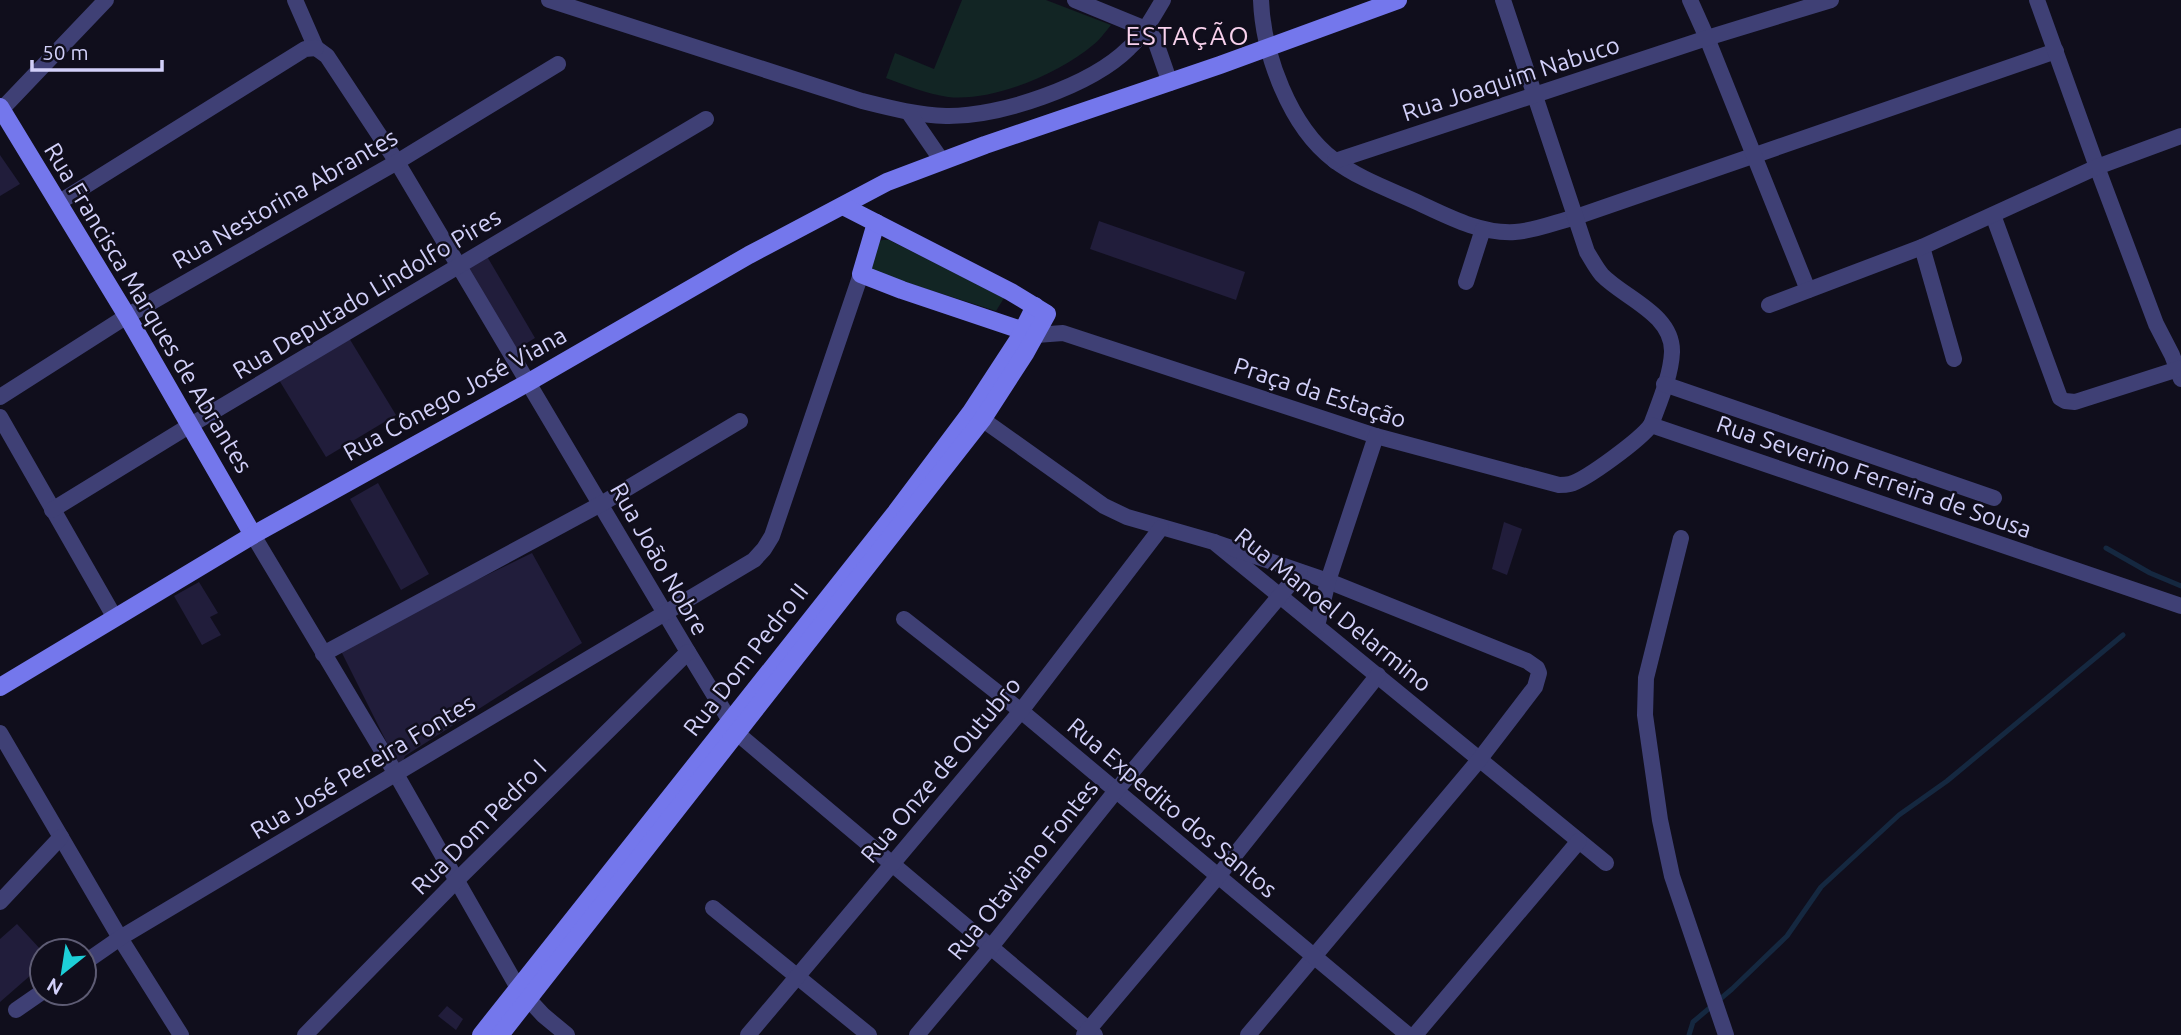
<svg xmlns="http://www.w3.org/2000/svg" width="2181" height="1035" font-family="Ubuntu,sans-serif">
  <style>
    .green { fill: #122524 }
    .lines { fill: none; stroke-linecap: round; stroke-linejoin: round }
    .stream { stroke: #152840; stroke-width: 5 }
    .building { fill: #211d3b }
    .street { stroke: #3f4075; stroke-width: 16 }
    .secondary { stroke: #7477ec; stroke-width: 18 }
    .labels { text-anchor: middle; stroke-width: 5; stroke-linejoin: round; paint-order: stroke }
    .street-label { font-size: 24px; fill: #d2d0f9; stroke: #100e1c }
    .neighbourhood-label { font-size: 26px; letter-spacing: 2px; fill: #f9d2ed; stroke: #100e1c }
  </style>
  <rect width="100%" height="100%" fill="#100e1c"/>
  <g class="green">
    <path d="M962 0H1046L1111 25C1105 32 1100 40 1093 45 1059 74 992 102 948 97 927 94 905 85 886 78L895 53 934 69Z"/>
    <path d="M883 240H889L1004 298 996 311 880 274 871 269 876 242Z"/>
  </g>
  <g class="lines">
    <g class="stream">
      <path d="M2106 548 2150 573 2181 586"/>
      <path d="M1689 1035 1693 1022 1732 989 1787 936 1821 887 1899 815 1947 781 2123 635"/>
    </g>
  </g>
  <g class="building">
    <path d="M0 155 20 184 0 196Z"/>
    <path d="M1099 221 1245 272 1236 300 1090 249Z"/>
    <path d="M485 253 535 338 514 351 464 265Z"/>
    <path d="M349 338 396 415 326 457 279 380Z"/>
    <path d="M378 483 429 574 401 590 350 499Z"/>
    <path d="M1504 522 1522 529 1507 575 1492 569Z"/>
    <path d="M532 553 582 643 405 756 400 769 339 647Z"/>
    <path d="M199 582 218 613 210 617 221 635 202 645 174 596Z"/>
    <path d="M17 924 42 951V980L39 982 32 974 0 1002V939Z"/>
    <path d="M447 1006 463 1019 456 1030 438 1016Z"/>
  </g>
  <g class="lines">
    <g class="street">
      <path d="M295 0 316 48"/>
      <path d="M549 0 862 101C890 108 917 115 946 116 999 117 1091 86 1129 48 1143 35 1153 17 1163 0"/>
      <path d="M1075 0 1148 30 1155 40 1170 83"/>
      <path d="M1261 0C1263 54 1290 127 1334 160 1359 179 1391 190 1419 203 1449 217 1481 234 1515 232 1535 231 1556 222 1576 217L2056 51"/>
      <path d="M1503 0 1587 252C1592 260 1596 268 1602 275 1624 298 1673 314 1672 352 1671 376 1659 403 1651 425"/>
      <path d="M1690 0 1707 38 1808 290"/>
      <path d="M2037 0 2097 167 2156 324 2172 355 2181 379"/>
      <path d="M316 48 327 56 397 162 688 652 738 734 1095 1035"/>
      <path d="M0 111 106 0"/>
      <path d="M909 113 942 161"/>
      <path d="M1335 161 1707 38 1831 0"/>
      <path d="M58 203 305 49 316 48"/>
      <path d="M1993 215 2060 398 2065 401 2075 402 2181 368"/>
      <path d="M1922 247 1954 359"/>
      <path d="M1466 282 1483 229"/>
      <path d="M1769 305 1922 247 2097 167 2181 136"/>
      <path d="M1036 335 1063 333 1376 436 1559 485C1564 485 1566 485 1570 484 1586 480 1641 439 1651 425L2181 606"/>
      <path d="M1664 384 1994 498"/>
      <path d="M0 397 127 316 397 162 558 64"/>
      <path d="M972 412 1104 506 1127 517 1214 542 1606 863"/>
      <path d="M0 417 115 618"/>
      <path d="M52 510 189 426 706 119"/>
      <path d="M253 535 396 774 518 988 543 1015 567 1035"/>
      <path d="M1681 538 1646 678 1645 715 1660 820 1672 876 1726 1035"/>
      <path d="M1214 542 1328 581 1527 661 1537 668 1539 673 1535 687 1479 760 1248 1035"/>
      <path d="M904 619 1021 711 1408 1035"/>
      <path d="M1317 626 1328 581 1376 436"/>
      <path d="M323 654 601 504 740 421"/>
      <path d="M0 733 120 938 181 1035"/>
      <path d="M0 902 61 837"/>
      <path d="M713 908 869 1035"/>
      <path d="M84 963 120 938 754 560 764 549 772 536 861 274"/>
      <path d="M16 1010 42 992"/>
      <path d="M305 1035 457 880 688 652"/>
      <path d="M748 1035 1021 711 1161 528"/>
      <path d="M917 1035 990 948 1115 792 1300 572"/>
      <path d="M1084 1035 1219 875 1378 675"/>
      <path d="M1415 1035 1579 841"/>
    </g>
    <g class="secondary">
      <path d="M0 107 127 316 253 535"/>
      <path d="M876 223 861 274 902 290 1033 334"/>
      <path d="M0 687 253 535 529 382 749 255 887 182 985 145 1220 65 1398 0"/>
      <path d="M481 1035 896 512 971 412 1018 340 1035 306"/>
      <path d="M500 1035 982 420 1026 352 1047 314 1011 292 843 206"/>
    </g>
  </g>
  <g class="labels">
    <g class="street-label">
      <text transform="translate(1511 79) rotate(-18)" y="8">Rua Joaquim Nabuco</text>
      <text transform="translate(285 199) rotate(-30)" y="8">Rua Nestorina Abrantes</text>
      <text transform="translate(367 294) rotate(-31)" y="8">Rua Deputado Lindolfo Pires</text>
      <text transform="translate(148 308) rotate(59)" y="8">Rua Francisca Marques de Abrantes</text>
      <text transform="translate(1320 393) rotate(18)" y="8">Praça da Estação</text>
      <text transform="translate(455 394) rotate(-29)" y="8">Rua Cônego José Viana</text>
      <text transform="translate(1874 477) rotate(19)" y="8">Rua Severino Ferreira de Sousa</text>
      <text transform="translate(659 559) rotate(60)" y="8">Rua João Nobre</text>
      <text transform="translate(1333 610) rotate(39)" y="8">Rua Manoel Delarmino</text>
      <text transform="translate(746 660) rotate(-52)" y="8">Rua Dom Pedro II</text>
      <text transform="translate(363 767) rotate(-31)" y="8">Rua José Pereira Fontes</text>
      <text transform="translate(941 770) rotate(-50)" y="8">Rua Onze de Outubro</text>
      <text transform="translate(1172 808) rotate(40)" y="8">Rua Expedito dos Santos</text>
      <text transform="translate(479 827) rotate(-45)" y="8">Rua Dom Pedro I</text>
      <text transform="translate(1023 870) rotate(-51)" y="8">Rua Otaviano Fontes</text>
    </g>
    <g class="neighbourhood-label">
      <text x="1188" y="45">ESTAÇÃO</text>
    </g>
  </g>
  <g transform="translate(63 972) rotate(210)"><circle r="33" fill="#100e1c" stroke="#5e5c74" stroke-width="2"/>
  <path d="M0-5L12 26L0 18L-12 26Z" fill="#1dcfd7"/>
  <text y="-10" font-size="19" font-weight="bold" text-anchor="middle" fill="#d2d0f9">N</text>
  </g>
  <path d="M32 60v10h130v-10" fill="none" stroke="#d2d0f9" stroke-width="3.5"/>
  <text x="42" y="60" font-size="21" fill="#d2d0f9" stroke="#100e1c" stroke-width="5" paint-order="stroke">50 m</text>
</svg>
